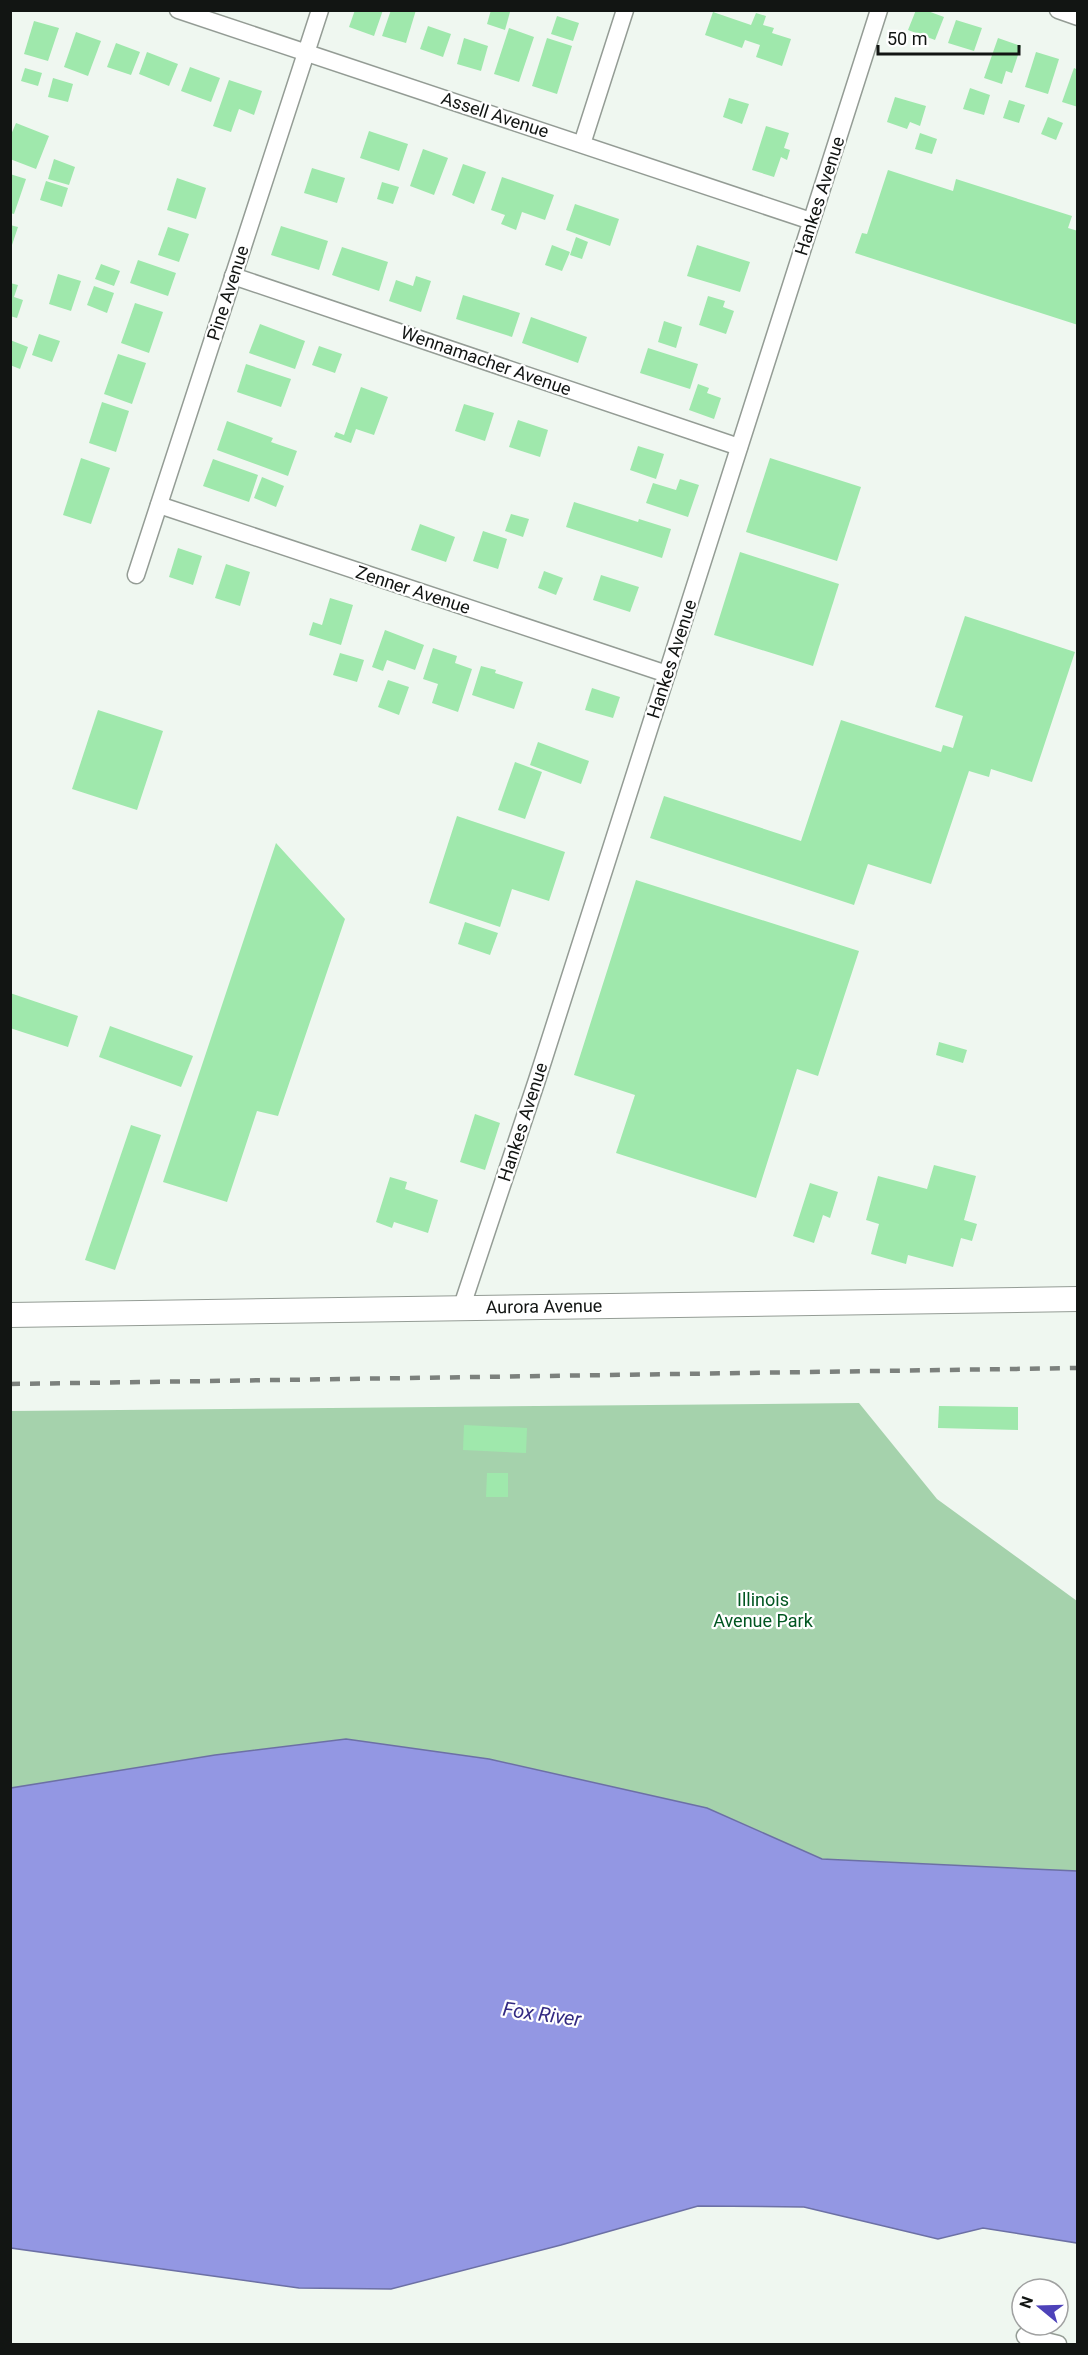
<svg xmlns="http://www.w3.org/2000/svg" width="1088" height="2355" font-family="Roboto,sans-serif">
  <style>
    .green { fill: #a5d2ac }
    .water { fill: #9397e3; stroke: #6c70a5; stroke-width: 1.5 }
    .building { fill: #9fe8ac }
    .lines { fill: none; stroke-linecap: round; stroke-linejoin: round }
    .street-casing { stroke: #949c95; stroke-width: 19 }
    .secondary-casing { stroke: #949c95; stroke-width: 26 }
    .street { stroke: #fff; stroke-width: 16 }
    .secondary { stroke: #fff; stroke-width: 24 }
    .rail { stroke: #7c817d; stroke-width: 4.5; stroke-dasharray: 10 10; stroke-linecap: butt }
    .labels { text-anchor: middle; stroke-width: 4.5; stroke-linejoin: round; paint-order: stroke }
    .street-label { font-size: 18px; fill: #121513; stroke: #fff }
    .park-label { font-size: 18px; fill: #005621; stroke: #fff }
    .water-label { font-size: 20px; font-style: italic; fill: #332a82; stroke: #fff }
  </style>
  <rect width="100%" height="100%" fill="#eff7f0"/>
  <path class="green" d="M859 1403 937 1499 1077 1601V1871L822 1859 707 1808 489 1759 346 1739 215 1755 11 1788V1411Z"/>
  <path class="water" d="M346 1739 489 1759 707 1808 822 1859 1077 1871V2243L983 2228 938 2239 804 2207 698 2206 561 2245 391 2289 299 2288 11 2248V1788L215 1755Z"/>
  <g class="building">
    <path d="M355 10H383L374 36 349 27Z"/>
    <path d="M391 10H416L406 43 382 36Z"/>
    <path d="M491 10 510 12 505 30 487 24Z"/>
    <path d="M916 10H925L944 17 935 40 908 30Z"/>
    <path d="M713 12 751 25 756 13 766 16 763 25 774 28 772 33 791 39 782 66 756 57 760 45 745 40 742 48 705 35Z"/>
    <path d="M557 16 579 23 573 41 551 34Z"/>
    <path d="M956 20 982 28 974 51 948 43Z"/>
    <path d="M34 21 59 28 48 61 24 54Z"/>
    <path d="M428 26 451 34 443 57 420 49Z"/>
    <path d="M509 28 534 37 519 82 494 74Z"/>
    <path d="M76 32 101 41 88 76 64 67Z"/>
    <path d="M464 38 488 46 481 71 457 64Z"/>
    <path d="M547 38 572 46 557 94 532 86Z"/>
    <path d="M998 38 1021 46 1012 73 1006 71 1002 84 984 78Z"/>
    <path d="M116 43 140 52 131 75 107 67Z"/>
    <path d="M147 52 178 64 169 86 139 74Z"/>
    <path d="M1036 52 1059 59 1048 94 1025 87Z"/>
    <path d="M190 67 220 78 211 102 181 91Z"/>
    <path d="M25 68 42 73 38 86 21 81Z"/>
    <path d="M1074 68 1078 70V107L1062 102Z"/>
    <path d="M53 78 73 84 68 102 48 97Z"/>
    <path d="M229 80 262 91 254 115 239 109 231 132 213 126Z"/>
    <path d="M970 88 990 95 984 115 963 109Z"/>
    <path d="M895 97 926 106 920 126 910 122 907 129 887 122Z"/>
    <path d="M729 98 749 104 742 124 723 117Z"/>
    <path d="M1009 100 1025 105 1019 123 1003 118Z"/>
    <path d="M1048 117 1063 123 1056 140 1041 134Z"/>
    <path d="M16 123 49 136 36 169 10 159V137Z"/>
    <path d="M766 126 789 133 784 148 790 150 787 160 781 157 774 177 752 170Z"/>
    <path d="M369 131 408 144 399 171 360 158Z"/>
    <path d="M920 133 937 139 932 154 915 149Z"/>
    <path d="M423 149 448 158 434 195 410 186Z"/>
    <path d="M54 159 75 167 69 185 48 179Z"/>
    <path d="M463 164 486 172 474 204 452 195Z"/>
    <path d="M312 168 345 178 337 203 304 193Z"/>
    <path d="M888 170 953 191 956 179 1072 216 1068 228 1078 231V325L855 253 862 233 867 234Z"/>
    <path d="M10 174 26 179 14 214 10 213Z"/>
    <path d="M502 177 554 195 545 220 522 212 516 230 501 224 505 215 491 210Z"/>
    <path d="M177 178 206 188 196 219 167 210Z"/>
    <path d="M46 181 68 188 62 207 40 200Z"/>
    <path d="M382 182 399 187 393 204 377 199Z"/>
    <path d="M575 204 619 219 610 246 566 230Z"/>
    <path d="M10 225 18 227 11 248H10Z"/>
    <path d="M281 226 328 241 319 270 271 255Z"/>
    <path d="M168 227 189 234 179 262 158 255Z"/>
    <path d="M576 237 588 242 582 259 570 255Z"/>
    <path d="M552 245 570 252 562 271 545 265Z"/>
    <path d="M697 245 750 262 740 292 687 276Z"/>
    <path d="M342 247 388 262 379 291 332 275Z"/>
    <path d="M138 260 176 273 168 296 130 283Z"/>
    <path d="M101 264 120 271 114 286 95 279Z"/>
    <path d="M58 274 81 281 71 311 49 304Z"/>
    <path d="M416 276 431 281 421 312 389 301 396 280 413 286Z"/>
    <path d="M10 283 18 285 14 297 23 300 17 318 10 316Z"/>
    <path d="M94 286 114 293 107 313 87 305Z"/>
    <path d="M463 295 520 313 512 337 456 319Z"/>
    <path d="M708 296 725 301 723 307 734 311 726 334 699 325Z"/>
    <path d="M135 303 163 312 149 353 121 343Z"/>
    <path d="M531 317 587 337 578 363 522 343Z"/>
    <path d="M664 321 682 327 676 348 658 342Z"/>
    <path d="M260 324 305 341 295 369 249 353Z"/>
    <path d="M39 334 60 341 52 362 32 355Z"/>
    <path d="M10 340 28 347 20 369 10 365Z"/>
    <path d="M319 346 342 354 335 373 312 365Z"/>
    <path d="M648 348 698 364 690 389 640 373Z"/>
    <path d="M118 354 146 363 132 404 104 394Z"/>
    <path d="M246 364 291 379 281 407 237 392Z"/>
    <path d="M698 384 709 388 707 393 721 398 714 419 689 410Z"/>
    <path d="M361 387 388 397 374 435 356 429 351 443 334 437 336 432 344 435Z"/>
    <path d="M102 402 129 411 116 452 89 443Z"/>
    <path d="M464 404 494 413 485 441 455 431Z"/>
    <path d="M518 420 548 430 540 457 509 447Z"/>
    <path d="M227 421 273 438 271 442 297 451 288 476 217 450Z"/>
    <path d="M638 446 664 454 656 479 630 470Z"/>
    <path d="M81 458 110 468 91 524 63 515Z"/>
    <path d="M770 458 861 487 837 561 746 532Z"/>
    <path d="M213 459 258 475 249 502 203 486Z"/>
    <path d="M262 477 284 486 276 507 254 498Z"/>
    <path d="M680 479 699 485 688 517 646 503 653 483 676 490Z"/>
    <path d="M574 502 638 522 639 519 671 529 662 558 566 527Z"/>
    <path d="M511 514 529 519 523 537 505 531Z"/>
    <path d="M420 524 455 537 446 562 411 550Z"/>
    <path d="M483 531 507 539 498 569 473 561Z"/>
    <path d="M178 548 202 556 193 585 169 577Z"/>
    <path d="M740 552 839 584 813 666 714 635Z"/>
    <path d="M226 564 250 572 240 606 215 598Z"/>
    <path d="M544 571 563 578 556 595 538 588Z"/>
    <path d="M601 575 639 587 630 612 593 600Z"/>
    <path d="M330 598 353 605 341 645 309 635 313 622 322 625Z"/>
    <path d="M965 616 1075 652 1032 782 991 769 989 777 969 771 931 884 868 864 854 905 650 838 664 796 801 841 841 720 941 752 943 745 953 748 963 716 935 707Z"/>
    <path d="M385 630 424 645 415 670 387 660 383 671 372 667Z"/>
    <path d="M433 648 457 656 455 663 472 669 458 712 432 703 438 684 423 679Z"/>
    <path d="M340 653 364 660 357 682 333 675Z"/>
    <path d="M481 666 496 670 495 673 523 682 514 709 472 695Z"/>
    <path d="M388 680 409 687 399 715 378 707Z"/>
    <path d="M592 688 620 697 613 718 585 710Z"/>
    <path d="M98 710 163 731 137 810 72 789Z"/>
    <path d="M538 742 589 761 581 784 530 765Z"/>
    <path d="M515 762 542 772 525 819 498 810Z"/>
    <path d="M457 816 565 852 549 901 512 889 500 927 429 903Z"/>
    <path d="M276 843 345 919 278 1116 257 1111 227 1202 163 1182Z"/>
    <path d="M636 880 859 951 818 1076 797 1069 756 1198 616 1153 635 1095 574 1075Z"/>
    <path d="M465 922 498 933 490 955 458 944Z"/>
    <path d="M10 993 78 1016 68 1047 10 1028Z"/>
    <path d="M110 1026 193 1056 181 1087 99 1057Z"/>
    <path d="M939 1042 967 1050 963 1063 936 1055Z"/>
    <path d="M475 1114 500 1123 485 1170 460 1162Z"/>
    <path d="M131 1125 161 1135 115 1270 85 1260Z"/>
    <path d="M934 1165 976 1176 964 1220 977 1224 972 1241 961 1238 953 1267 908 1255 906 1264 871 1254 879 1224 866 1220 878 1176 927 1189Z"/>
    <path d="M390 1177 407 1182 405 1189 438 1200 428 1233 394 1222 392 1228 376 1222Z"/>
    <path d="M810 1183 838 1192 830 1218 823 1215 814 1243 793 1236Z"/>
    <path d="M939 1406 1018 1407V1430L938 1428Z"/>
    <path d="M464 1425 527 1428 526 1453 463 1450Z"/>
    <path d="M487 1473H508V1497H486Z"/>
  </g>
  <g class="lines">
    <g class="street-casing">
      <g id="street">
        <path d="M178 10 811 221"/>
        <path d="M1058 10 1078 17"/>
        <path d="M582 144 625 10"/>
        <path d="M233 276 739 447"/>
        <path d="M159 505 667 674"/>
        <path d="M136 575 320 10"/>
        <path d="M462 1306 537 1080 879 10"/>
        <path d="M1025 2336 1058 2344"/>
      </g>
    </g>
    <g class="secondary-casing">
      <g id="secondary">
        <path id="s1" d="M10 1315C366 1309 722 1304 1078 1299"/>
      </g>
    </g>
    <use href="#street" class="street"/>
    <use href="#secondary" class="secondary"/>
    <path class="rail" d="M10 1384 1078 1368"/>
  </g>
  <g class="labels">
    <g class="street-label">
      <text transform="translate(495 115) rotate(18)" y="6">Assell Avenue</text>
      <text transform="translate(820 196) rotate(-72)" y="6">Hankes Avenue</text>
      <text transform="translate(228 293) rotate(-72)" y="6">Pine Avenue</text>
      <text transform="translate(486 361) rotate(19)" y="6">Wennamacher Avenue</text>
      <text transform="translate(413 590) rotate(18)" y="6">Zenner Avenue</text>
      <text transform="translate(672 659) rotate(-72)" y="6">Hankes Avenue</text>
      <text transform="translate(523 1122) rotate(-72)" y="6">Hankes Avenue</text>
      <text dy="6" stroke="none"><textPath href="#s1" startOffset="534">Aurora Avenue</textPath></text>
    </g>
    <g class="park-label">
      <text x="763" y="1606">Illinois<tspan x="763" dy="21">Avenue Park</tspan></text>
    </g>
    <g class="water-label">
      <text transform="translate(542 2014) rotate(8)" y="7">Fox River</text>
    </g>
  </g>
  <rect width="1088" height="2355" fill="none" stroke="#121513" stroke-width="24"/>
  <g transform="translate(1040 2307) rotate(289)"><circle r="28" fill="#ffffff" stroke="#a0a1a1" stroke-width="1.5"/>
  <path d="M0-4.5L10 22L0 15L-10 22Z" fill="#4d42b9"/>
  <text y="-9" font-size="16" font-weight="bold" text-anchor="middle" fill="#121513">N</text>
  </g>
  <path d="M878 45v9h141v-9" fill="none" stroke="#121513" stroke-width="3"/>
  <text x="887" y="45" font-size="18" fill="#121513" stroke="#ffffff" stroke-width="4.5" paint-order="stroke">50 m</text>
</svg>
